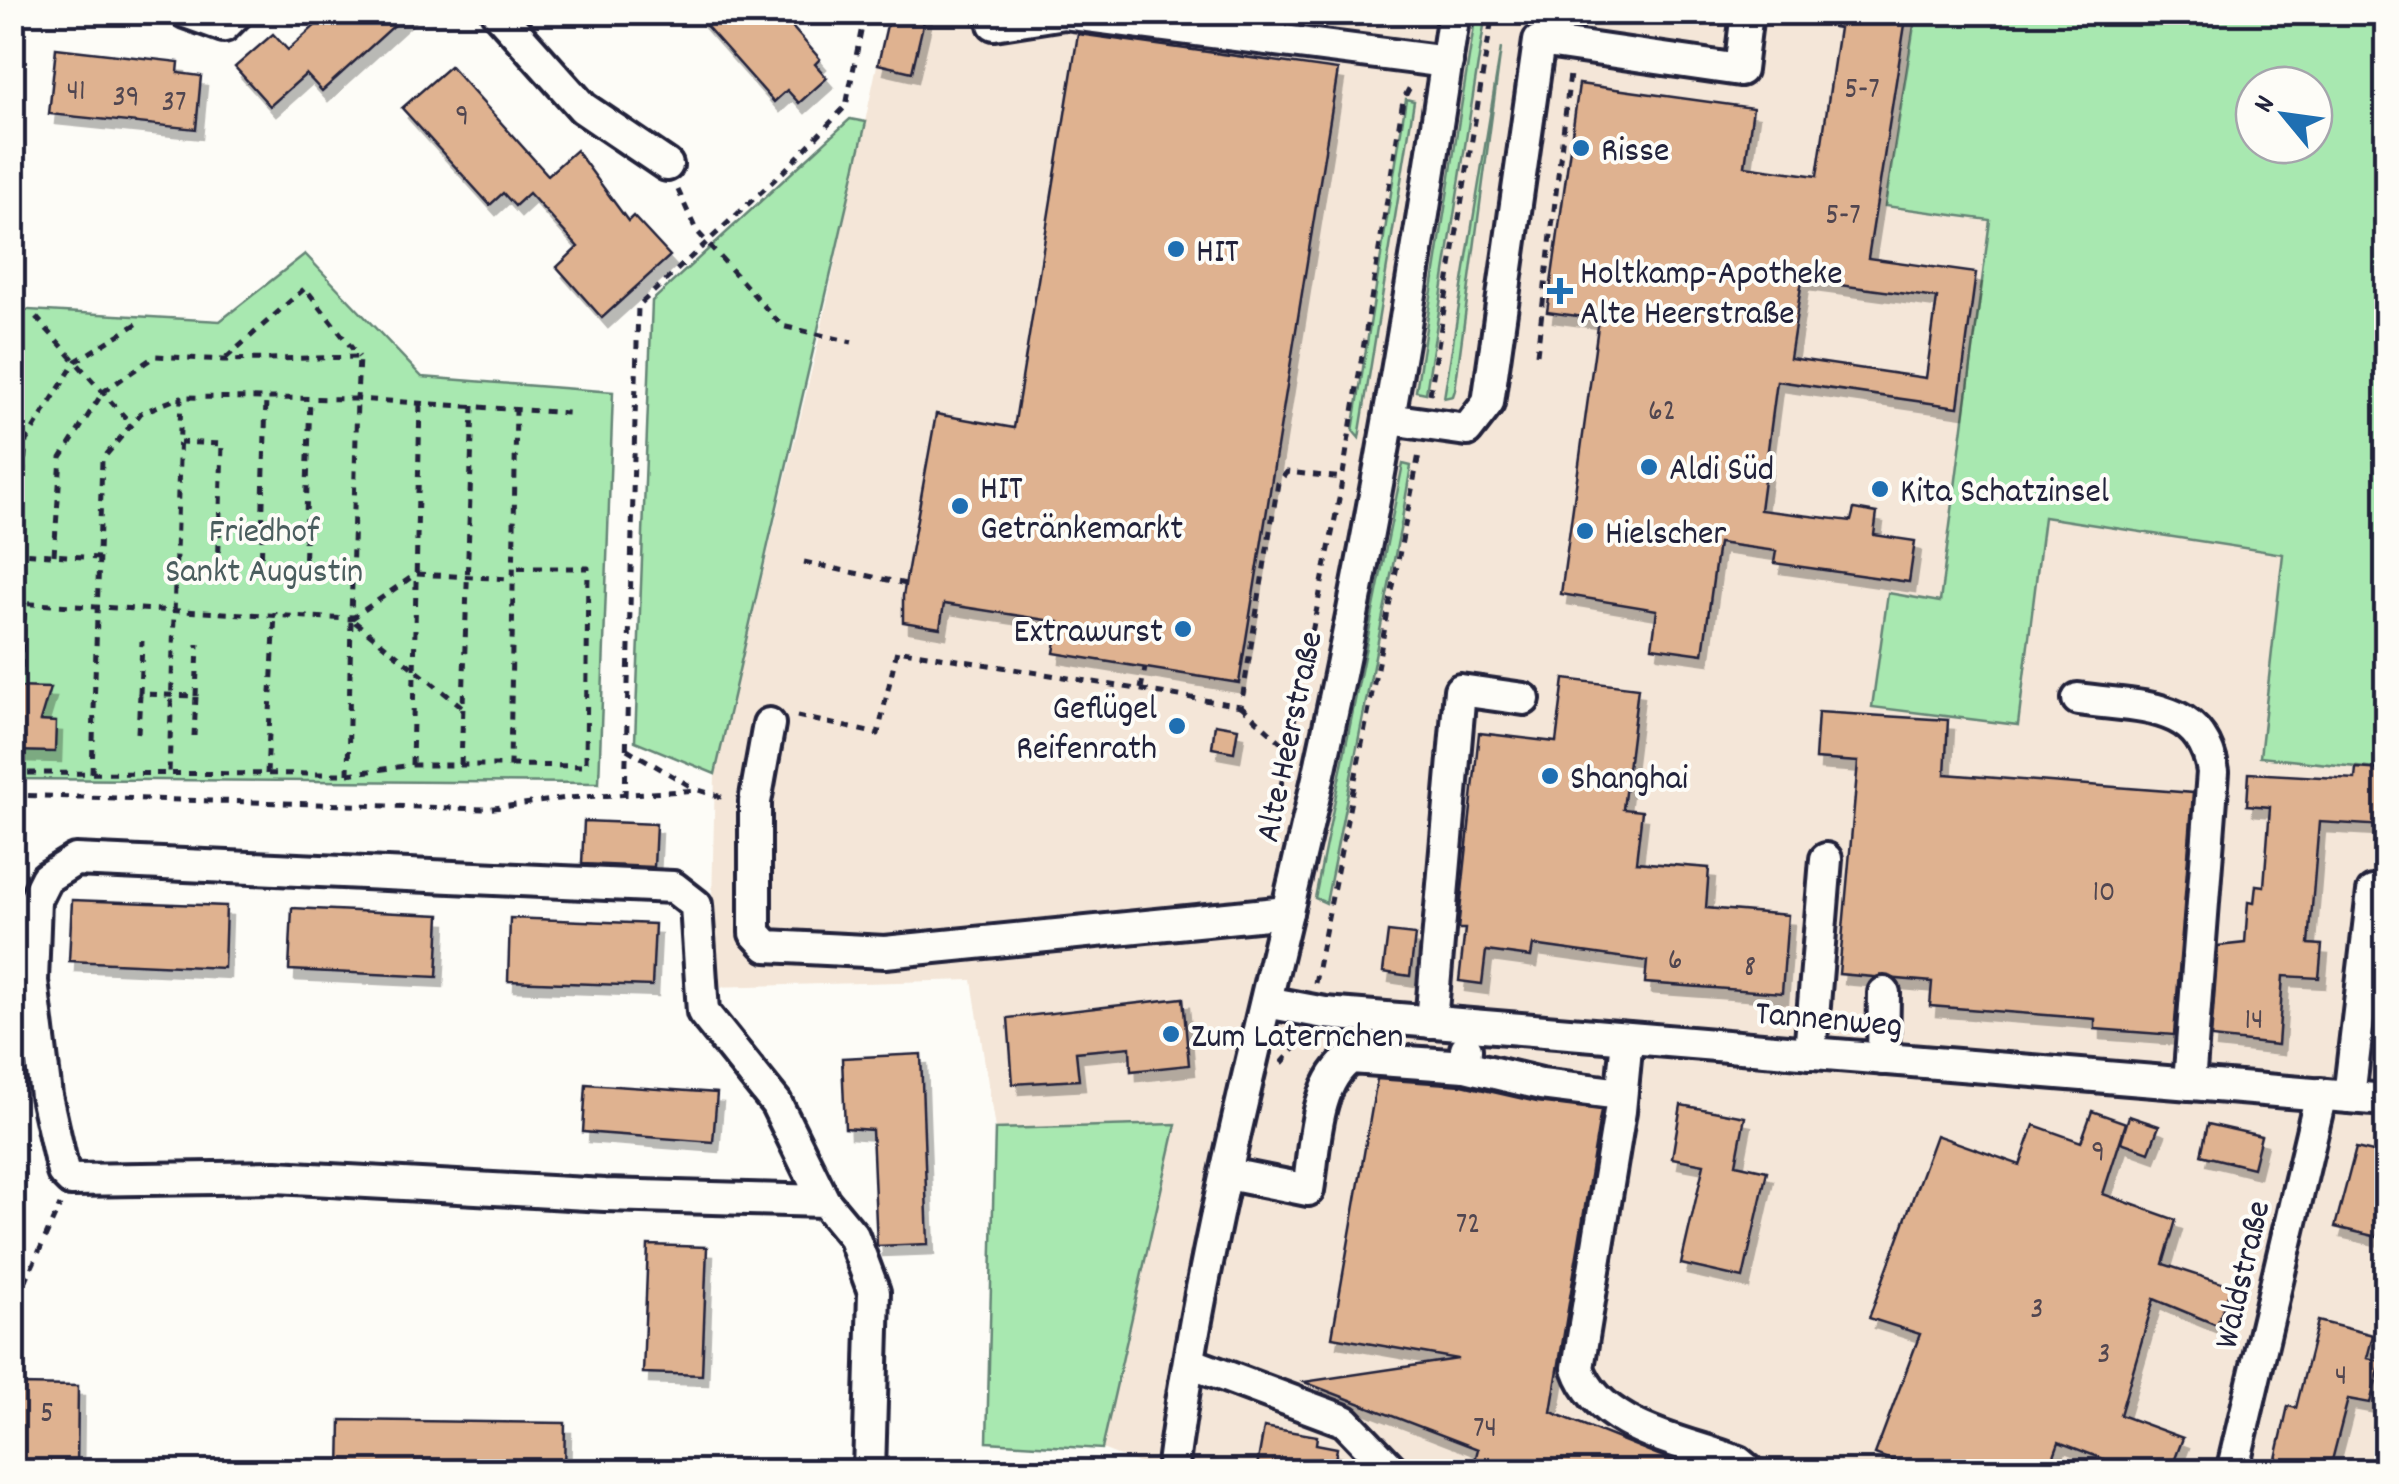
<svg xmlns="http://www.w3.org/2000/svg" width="2399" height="1484" font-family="Dekko,sans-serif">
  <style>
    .built { fill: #f4e6d8 }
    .green { fill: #a8e8b0; stroke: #658576; stroke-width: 2.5; fill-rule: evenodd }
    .building { fill: #dfb290; stroke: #22223b; stroke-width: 2.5; fill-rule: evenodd; filter: url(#shadow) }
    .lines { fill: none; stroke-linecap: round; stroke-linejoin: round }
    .minor-casing { stroke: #22223b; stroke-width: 38 }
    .path { stroke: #22223b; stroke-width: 5; stroke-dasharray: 8 8; stroke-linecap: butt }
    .minor { stroke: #fdfcf7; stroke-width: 30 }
    .poi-dot { fill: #1f6fb2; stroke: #fdfcf7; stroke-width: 4 }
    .labels { text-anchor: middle; stroke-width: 8; stroke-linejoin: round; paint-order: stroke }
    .number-label { font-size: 30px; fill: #514650 }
    .poi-label { font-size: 35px; fill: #22223b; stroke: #fdfcf7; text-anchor: start }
    .park-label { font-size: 35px; fill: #4a5d5e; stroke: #fdfcf7 }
    .street-label { font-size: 35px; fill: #22223b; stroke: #fdfcf7 }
  </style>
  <defs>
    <filter id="shadow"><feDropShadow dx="6" dy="10" stdDeviation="0" flood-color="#0004"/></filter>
  </defs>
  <rect width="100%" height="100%" fill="#fdfcf7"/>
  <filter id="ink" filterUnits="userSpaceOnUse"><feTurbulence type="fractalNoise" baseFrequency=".01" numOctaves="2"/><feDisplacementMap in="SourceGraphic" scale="20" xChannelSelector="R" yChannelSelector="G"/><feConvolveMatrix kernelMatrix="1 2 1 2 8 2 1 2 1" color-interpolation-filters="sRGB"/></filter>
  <g filter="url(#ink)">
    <path class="built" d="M888 13H1916L1886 205 1990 219 1965 411 2018 725 2043 517 2283 554 2260 757 2386 770V1471H1158L1102 1449 1176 1125 995 1129 972 980 710 987 715 774 820 335Z"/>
    <g class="green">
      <path d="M1476 13H1486L1426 393 1416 391Z"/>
      <path d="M1916 13H2386V770L2260 757 2283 554 2044 517 2018 725 1872 707 1888 593 1940 602 1990 220 1885 206ZM2254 85H2314V145H2254Z"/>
      <path d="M1501 48 1455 390 1453 396 1444 398Z"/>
      <path d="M1406 99 1414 101 1359 438 1353 431Z"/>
      <path d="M850 119 866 122 715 774 635 741 652 301Z"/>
      <path d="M12 209H26L20 294 13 293Z"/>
      <path d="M305 254 422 377 613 392 599 783 13 779 12 309 220 321Z"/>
      <path d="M1403 464 1411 466 1401 525 1326 903 1315 898Z"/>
      <path d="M1176 1124 1102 1449 987 1442 995 1129Z"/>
    </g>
    <g class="building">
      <path d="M330 12H409L322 91 306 74 270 106 235 67 273 34 288 50Z"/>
      <path d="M694 12H779L820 59 815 64 827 78 799 103 787 90 774 102Z"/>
      <path d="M890 12H926L912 72 878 64Z"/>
      <path d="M1834 12H1907L1868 258 1976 273 1958 407 1777 381 1760 510 1851 521 1854 509 1877 513 1874 535 1915 541 1909 582 1774 563 1776 551 1718 543 1703 654 1652 647 1657 610 1561 594 1599 319 1547 312 1579 84 1753 108 1745 166 1817 176 1839 28 1833 27ZM1802 280 1937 298 1926 378 1790 358Z"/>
      <path d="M1078 34 1338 70 1239 683 1054 653 1059 622 944 604 940 628 903 622V596L936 414 1014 428Z"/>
      <path d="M56 48 179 62 178 73 201 76 196 129 49 114Z"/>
      <path d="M450 66 548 175 576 150 628 221 633 216 670 256 602 318 557 267 578 247 529 193 515 206 503 193 490 205 402 108Z"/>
      <path d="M1564 679 1638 688 1623 809 1642 811 1636 862 1709 868 1706 908 1788 915 1782 993 1645 983 1647 961 1533 945 1531 957 1486 951 1482 984 1459 981 1465 929H1458L1479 733 1556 742Z"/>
      <path d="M12 687 50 688 40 721 56 722 55 752 12 751Z"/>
      <path d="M1818 712 1948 720 1945 774 2193 793 2174 1035 2095 1029V1019L1930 1006 1932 982 1839 974 1858 762 1815 759Z"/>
      <path d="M1215 724 1238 728 1234 752 1212 748Z"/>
      <path d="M2356 768 2383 770 2386 826 2319 822 2309 944 2322 945 2319 978 2283 976 2278 1045 2211 1038 2218 946 2245 943 2248 902 2254 903 2256 885 2264 886 2270 807 2247 805 2249 773 2355 779Z"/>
      <path d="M584 821 656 824 654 867 582 864Z"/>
      <path d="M72 900 226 906 224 968 69 961Z"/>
      <path d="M292 908 440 915 437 977 289 970Z"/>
      <path d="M510 918 655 924 652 986 508 981Z"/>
      <path d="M1388 932 1415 935 1410 976 1383 972Z"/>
      <path d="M1183 998 1189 1065 1131 1071 1130 1047 1076 1052 1079 1080 1013 1084 1008 1018Z"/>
      <path d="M921 1054 928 1244 877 1246 872 1130 845 1128 842 1058Z"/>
      <path d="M1377 1079 1462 1085 1537 1102 1601 1110 1551 1412 1701 1472H1472L1478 1449 1304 1382 1458 1359 1332 1337Z"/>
      <path d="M586 1084 717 1093 713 1142 583 1132Z"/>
      <path d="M1681 1105 1745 1117 1736 1164 1767 1171 1743 1278 1681 1264 1704 1164 1672 1158Z"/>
      <path d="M2092 1111 2126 1123 2103 1194 2176 1220 2163 1264 2231 1286 2217 1325 2154 1299 2120 1415 2183 1438 2170 1472H2137L2059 1442 2048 1472H1922L1875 1454 1920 1334 1869 1318 1936 1135 2020 1165 2034 1125 2081 1142Z"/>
      <path d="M2129 1116 2159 1126 2149 1152 2121 1142Z"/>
      <path d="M2208 1124 2261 1136 2253 1168 2201 1155Z"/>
      <path d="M2356 1148 2386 1155V1239L2335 1227Z"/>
      <path d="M648 1245 707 1247 702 1375 643 1373Z"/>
      <path d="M2318 1321 2373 1335 2367 1358 2381 1361 2370 1403 2348 1399 2329 1472H2273L2288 1406 2296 1408Z"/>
      <path d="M18 1385 78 1386 77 1472H16L12 1436 17 1432Z"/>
      <path d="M341 1420 565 1423 564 1472H340Z"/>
      <path d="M1264 1427 1317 1436 1316 1444 1337 1448 1333 1472H1256Z"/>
    </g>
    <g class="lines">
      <g class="minor-casing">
        <g id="minor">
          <path d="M185 12 224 26 238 12"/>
          <path d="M497 12 583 108 667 165"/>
          <path d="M994 24 1064 13 1447 62"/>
          <path d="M1389 419 1467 430 1488 403 1539 41 1740 70 1747 12"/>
          <path d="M2078 699C2137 708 2202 700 2213 772L2189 1084"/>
          <path d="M769 724 755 802V933L767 946 885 952 1287 912"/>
          <path d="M1266 1002 1325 1013 2386 1100"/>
          <path d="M1431 1022 1460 690 1524 699"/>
          <path d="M1627 1038 1620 1111 1578 1368C1599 1429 1684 1441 1738 1462L1750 1472"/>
          <path d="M1466 1049 1465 1066 1541 1084 1621 1094"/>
          <path d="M1810 1053 1826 859"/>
          <path d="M1883 1059 1884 993"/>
          <path d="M2349 1097 2373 892"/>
          <path d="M1228 1174 1308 1190C1315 1150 1314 1082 1351 1058L1465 1066"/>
          <path d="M824 1201 605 1195 276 1177 71 1180 63 1172 46 1096 32 981 35 900 46 878 75 860 673 887 696 905 703 1012 776 1103 824 1201 853 1236 874 1292 869 1472"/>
          <path d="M1190 1363 1345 1421 1394 1472"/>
          <path d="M1172 1472C1202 1238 1267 1007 1318 778 1374 524 1416 269 1454 12"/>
          <path d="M2232 1472 2321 1094"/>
        </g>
      </g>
      <g class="path">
        <path d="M678 190 696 230 782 326 852 342"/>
        <path d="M36 317 130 423"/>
        <path d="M1537 354 1570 74"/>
        <path d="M226 358 305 288 359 357"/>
        <path d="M1430 394 1493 12"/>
        <path d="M54 555 61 458 103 392 155 356 223 360 359 357 357 399 569 413"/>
        <path d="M99 558 17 553 26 441 76 361 140 322"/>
        <path d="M804 562 906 584"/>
        <path d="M261 572 266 398"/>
        <path d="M176 573 218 574 222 444 180 442"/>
        <path d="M304 574 310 399"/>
        <path d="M12 603 351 619 357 399 181 397"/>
        <path d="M351 619 416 574 511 579"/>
        <path d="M21 668 25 603"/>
        <path d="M1141 689 1145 668"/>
        <path d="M140 694 142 641"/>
        <path d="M196 696 198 644"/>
        <path d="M1241 706 1291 751"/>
        <path d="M797 716 878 734 897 650 1241 706 1278 483 1287 472 1343 478"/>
        <path d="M138 733 140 694 196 696 194 736"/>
        <path d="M627 749 695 789"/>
        <path d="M412 765 420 403"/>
        <path d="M461 765 473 406"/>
        <path d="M510 765 586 766 588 568H511"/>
        <path d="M12 773 348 774 412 765H510L516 409"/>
        <path d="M92 773 102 460 141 413 181 397 169 774"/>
        <path d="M267 774 275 612"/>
        <path d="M348 774 351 619 465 709"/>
        <path d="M12 795 487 809 567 798 698 790 725 798"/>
        <path d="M625 797 638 306 786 169 846 106 865 12"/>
        <path d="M1271 835 1339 499 1403 100 1411 85"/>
        <path d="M1315 983 1419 454"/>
        <path d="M1282 1063 1304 1038"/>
        <path d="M12 1311 60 1205"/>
      </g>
      <use href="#minor" class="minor"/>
    </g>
  </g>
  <g class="poi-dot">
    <circle cx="1581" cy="148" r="10"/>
    <circle cx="1176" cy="249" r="10"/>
    <path d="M1555 276h10v10h10v10h-10v10h-10v-10h-10v-10h10z"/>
    <circle cx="1649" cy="467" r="10"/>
    <circle cx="1880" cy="489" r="10"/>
    <circle cx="960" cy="506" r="10"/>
    <circle cx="1585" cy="531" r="10"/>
    <circle cx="1183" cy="629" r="10"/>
    <circle cx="1177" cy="726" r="10"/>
    <circle cx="1550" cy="776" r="10"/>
    <circle cx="1171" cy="1034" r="10"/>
  </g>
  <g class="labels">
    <g class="number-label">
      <text x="1862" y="97">5-7</text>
      <text x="76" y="99">41</text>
      <text x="126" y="105">39</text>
      <text x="174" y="110">37</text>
      <text x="462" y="124">9</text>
      <text x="1843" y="223">5-7</text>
      <text x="1662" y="419">62</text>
      <text x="2104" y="900">10</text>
      <text x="1675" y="968">6</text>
      <text x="1750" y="975">8</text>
      <text x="2254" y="1028">14</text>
      <text x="2098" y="1160">9</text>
      <text x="1468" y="1232">72</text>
      <text x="2037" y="1317">3</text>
      <text x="2104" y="1362">3</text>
      <text x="2341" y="1384">4</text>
      <text x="47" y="1421">5</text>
      <text x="1485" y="1436">74</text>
    </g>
    <g class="poi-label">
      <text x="1601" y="160">Risse</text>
      <text x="1196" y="261">HIT</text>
      <text x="1580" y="283">Holtkamp-Apotheke<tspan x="1580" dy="40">Alte Heerstraße</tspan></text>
      <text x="1669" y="479">Aldi Süd</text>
      <text x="980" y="498">HIT<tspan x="980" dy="40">Getränkemarkt</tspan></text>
      <text x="1900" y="501">Kita Schatzinsel</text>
      <text x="1605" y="543">Hielscher</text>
      <text x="1163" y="641" text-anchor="end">Extrawurst</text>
      <text x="1157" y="718" text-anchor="end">Geflügel<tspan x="1157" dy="40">Reifenrath</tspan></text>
      <text x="1570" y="788">Shanghai</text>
      <text x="1191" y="1046">Zum Laternchen</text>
    </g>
    <g class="park-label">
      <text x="264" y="541">Friedhof<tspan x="264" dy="40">Sankt Augustin</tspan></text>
    </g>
    <g class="street-label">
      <text transform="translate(1287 736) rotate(-78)" y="12">Alte Heerstraße</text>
      <text transform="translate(1829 1017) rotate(5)" y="12">Tannenweg</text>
      <text transform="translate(2240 1274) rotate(-77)" y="12">Waldstraße</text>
    </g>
  </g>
  <rect width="2399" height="1484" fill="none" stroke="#fdfcf7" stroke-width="50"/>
  <rect x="25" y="25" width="2349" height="1434" fill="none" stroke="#22223b" stroke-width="4" filter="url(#ink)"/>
  <g transform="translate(2284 115) rotate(299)"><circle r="48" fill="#fdfcf7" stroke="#a5a5ac" stroke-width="2.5"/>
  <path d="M0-8L18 38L0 25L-18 38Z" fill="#1f6fb2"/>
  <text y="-15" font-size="28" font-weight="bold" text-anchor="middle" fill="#22223b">N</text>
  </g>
</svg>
